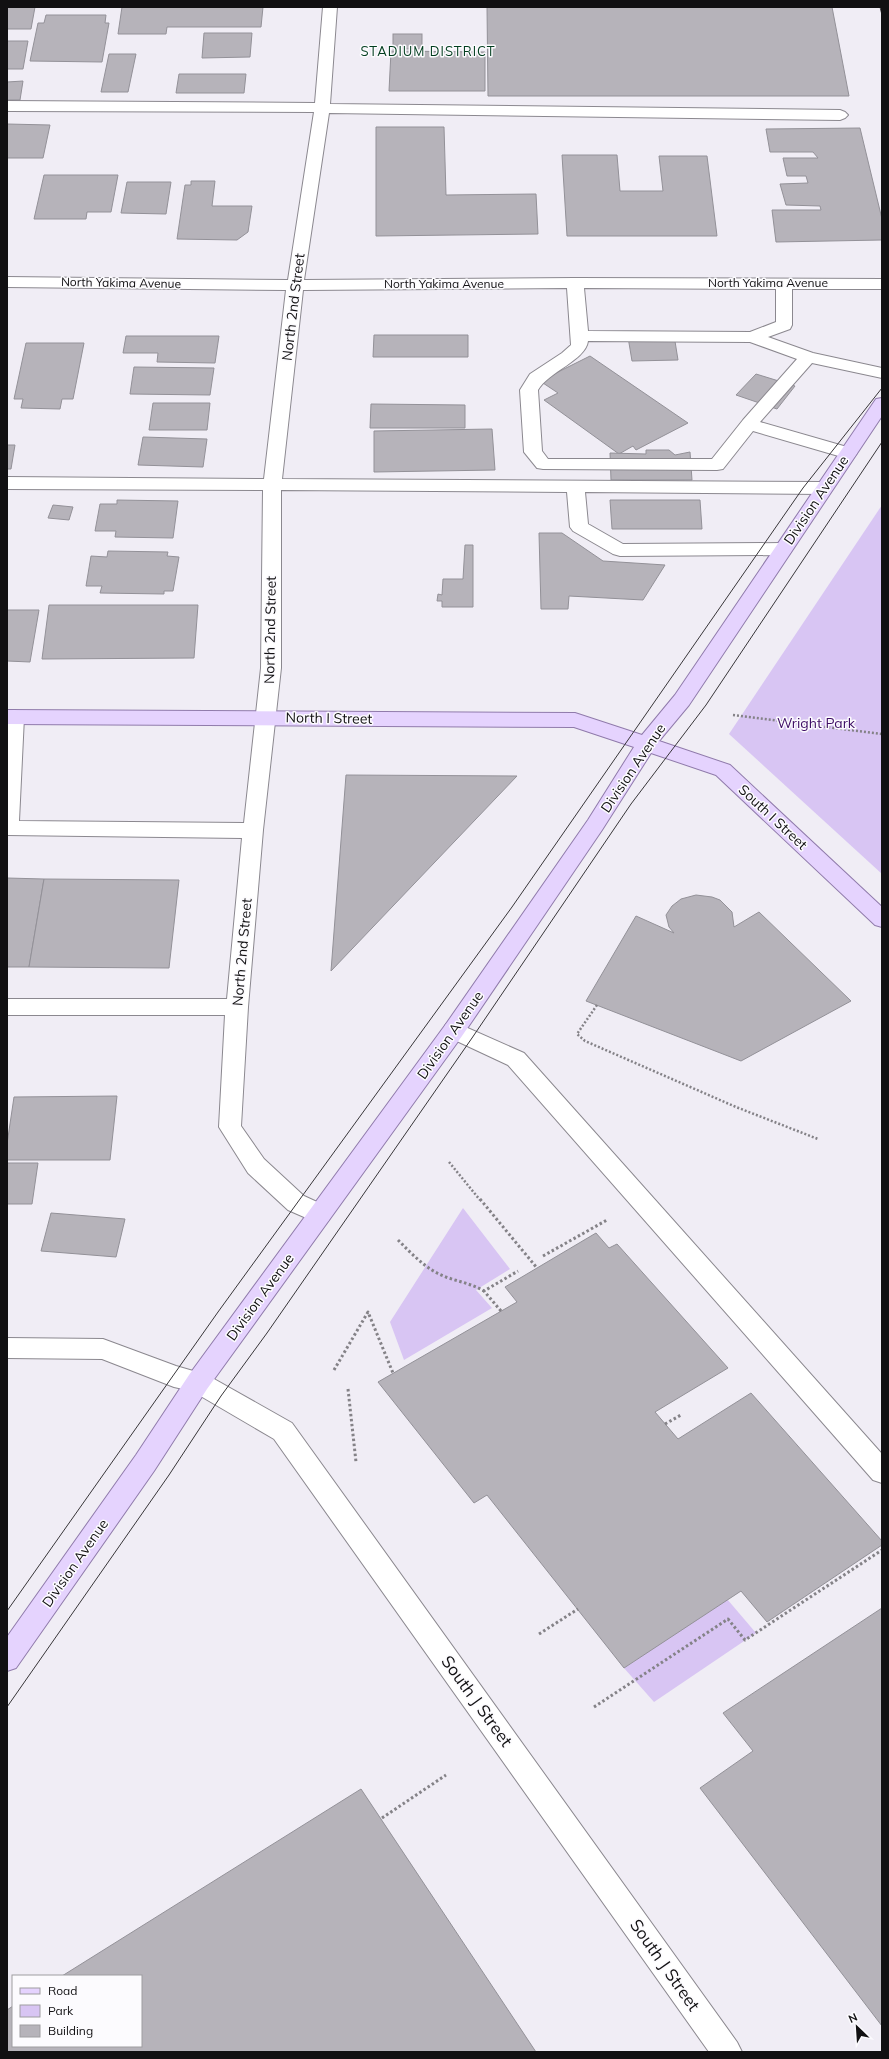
<svg xmlns="http://www.w3.org/2000/svg" width="889" height="2059" font-family="Mulish,sans-serif">
  <style>
    .green { fill: #d8c5f3 }
    .building { fill: #b6b3ba; stroke: #939198 }
    .lines { fill: none; stroke-linecap: round; stroke-linejoin: round }
    .minor-casing { stroke: #8b888f; stroke-width: 2 }
    .major-casing { stroke: #907bab; stroke-width: 2 }
    .path-far1 { stroke: #848287; stroke-width: 2.5; stroke-dasharray: 2 2; stroke-linecap: butt }
    .path { stroke: #848287; stroke-width: 3; stroke-dasharray: 2.5 2.5; stroke-linecap: butt }
    .minor { fill: #fff; fill-rule: evenodd }
    .major { fill: #e5d3fe; fill-rule: evenodd }
    .tram { stroke: #383639; stroke-width: 1 }
    .labels { text-anchor: middle; stroke-width: 3; stroke-linejoin: round; paint-order: stroke }
    .far-street-label { font-size: 12px; fill: #111012; stroke: #fcfbfe }
    .far-neighbourhood-label { font-size: 13px; letter-spacing: 1px; fill: #003d1e; stroke: #fcfbfe }
    .street-label { font-size: 14px; fill: #111012; stroke: #fcfbfe }
    .park-label { font-size: 14px; fill: #3e0d65; stroke: #fcfbfe }
    .near-street-label { font-size: 17px; fill: #111012; stroke: #fcfbfe }
  </style>
  <rect width="100%" height="100%" fill="#f0edf5"/>
  <g class="green">
    <path d="M882 505V874L729 734Z"/>
    <path d="M463 1208 510 1269 476 1290 492 1308 404 1360 390 1322Z"/>
    <path d="M727 1599 756 1633 654 1702 624 1668Z"/>
  </g>
  <g class="building">
    <path d="M7 7H35L31 29H7Z"/>
    <path d="M122 7H263L261 27H167L166 34H118Z"/>
    <path d="M487 7H832L849 96H488Z"/>
    <path d="M46 15H106L105 23H109L102 62 30 61 38 23H44Z"/>
    <path d="M204 33H252L250 57 202 58Z"/>
    <rect x="393" y="34" width="29" height="15"/>
    <path d="M7 41H28L23 69H7Z"/>
    <path d="M391 51 485 52V91H389Z"/>
    <path d="M109 54H136L128 92H101Z"/>
    <path d="M179 74H246L244 93H176Z"/>
    <path d="M23 81 20 100H7V82Z"/>
    <path d="M7 124 50 125 43 158H7Z"/>
    <path d="M376 127H444L446 195 536 194 538 234 376 236Z"/>
    <path d="M860 128 882 219V240L776 242 772 210H821L820 206 786 205 780 184 808 183 806 176H787L783 158H818L813 152H770L766 129Z"/>
    <path d="M562 155H617L620 191H663L659 156H707L717 236H567Z"/>
    <path d="M44 175H118L111 212H87L86 219H34Z"/>
    <path d="M191 181H215L212 206H252L248 232 237 240 177 239 185 185H191Z"/>
    <path d="M127 182H171L166 214 121 213Z"/>
    <path d="M374 335H468V357H373Z"/>
    <path d="M674 335 678 360 632 361 628 337Z"/>
    <path d="M126 336H219L215 363 157 362 158 353H123Z"/>
    <path d="M26 343H84L73 399H62L60 409 21 408 23 399H14Z"/>
    <path d="M590 356 688 423 636 450 633 446 619 454 544 400 558 393 540 381Z"/>
    <path d="M134 367 214 368 210 395 130 394Z"/>
    <path d="M756 374 795 386 777 409 736 395Z"/>
    <path d="M153 403H210L207 430H149Z"/>
    <path d="M371 404 465 405V428H370Z"/>
    <path d="M492 429 495 470 374 472V431Z"/>
    <path d="M143 437 207 439 203 467 138 465Z"/>
    <path d="M7 445H15L11 469H7Z"/>
    <path d="M646 450H669L675 455 690 452 692 480H611L610 453 646 454Z"/>
    <path d="M117 500 178 501 173 538 115 537 116 531H95L100 504H117Z"/>
    <path d="M610 500H700L702 529H612Z"/>
    <path d="M53 505 73 507 69 520 48 518Z"/>
    <path d="M539 533H562L603 561 665 565 643 600 569 596 568 609H541Z"/>
    <path d="M465 545H473V607H442V601H437L438 594 442 595 443 579H463Z"/>
    <path d="M108 551 168 552 167 556 179 557 173 591H164V594L100 593 102 586H86L91 556 107 557Z"/>
    <path d="M49 605H198L194 658 42 659Z"/>
    <path d="M7 610H39L30 662 7 661Z"/>
    <path d="M346 775 517 776 331 971Z"/>
    <path d="M7 878 44 879 29 967H7Z"/>
    <path d="M44 879 179 880 169 968 29 967Z"/>
    <path d="M696 895 712 897 720 900 732 912 734 927 759 912 851 1001 741 1061 586 1001 636 916 674 933 669 927 666 915 672 906 681 899Z"/>
    <path d="M117 1096 110 1160H7V1144L14 1097Z"/>
    <path d="M7 1163H38L32 1204H7Z"/>
    <path d="M51 1213 125 1219 116 1257 41 1251Z"/>
    <path d="M596 1233 609 1248 617 1244 728 1368 655 1412 678 1439 751 1393 882 1541V1545L767 1622 741 1591 624 1668 487 1495 474 1503 378 1382 517 1302 505 1287Z"/>
    <path d="M882 1608V2026L700 1788 753 1751 723 1713Z"/>
    <path d="M361 1789 536 2052H7V2010L13 2006V2046H141V1976H62Z"/>
  </g>
  <g class="lines">
    <g class="minor-casing">
      <g id="minor">
        <path d="M323 7H337L330 104 840 110 845 112 848 115 845 118 840 120 329 113 304 280 575 278 882 279V289H792V325L790 329 768 337 813 353 882 368V378L812 363 760 422 854 449 857 453 854 457 848 458 842 457 753 431 723 469 717 470 543 469 537 468 524 452 520 390 530 374 562 353 571 345 567 288 303 290 282 479 824 482 830 484 833 488 830 492 824 494 585 492 588 524 623 544 783 543 790 545 792 549 790 553 783 555 620 556 613 554 573 531 570 527 567 492 281 490V668L263 830 248 1007 241 1126 264 1159 304 1196 328 1207 332 1214 328 1221 320 1224 288 1210 248 1173 219 1127 225 1015H7V999H227L242 838 7 835V712L14 710 21 712 24 717 19 821 244 823 261 668 263 490 7 489V477L264 479 286 290 7 287V277L288 280 314 112 7 111V101L315 103ZM584 288 776 289V322L750 332 588 331ZM588 341 750 342 797 359 743 420 712 459H548L542 451 538 390C548 372 586 360 588 341Z"/>
        <path d="M454 1022 524 1053 882 1454V1483L873 1480 508 1065 446 1036 443 1030 446 1024Z"/>
        <path d="M7 1338 103 1339 176 1366 207 1375 292 1423 737 2042 742 2052H709L274 1439 192 1391 174 1387 102 1359 7 1358Z"/>
      </g>
    </g>
    <g class="major-casing">
      <path id="major" d="M882 398V416L689 705 659 741 730 765 882 907V927L875 925 716 775 651 753 602 830 462 1036 207 1389 154 1471 16 1668 7 1671V1637L136 1455 189 1375 446 1024 588 820 634 747 574 727 7 724V710L575 713 642 735 675 695 876 399Z"/>
    </g>
    <g class="path-far1">
      <path d="M733 715 882 734"/>
      <path d="M597 1005 577 1034 585 1041 736 1107 818 1139"/>
      <path d="M449 1162 480 1200"/>
    </g>
    <g class="path">
      <path d="M480 1199 537 1268"/>
      <path d="M398 1240C410 1252 422 1265 437 1273 452 1281 469 1282 484 1291"/>
      <path d="M543 1256 607 1220"/>
      <path d="M501 1311 484 1291 518 1271"/>
      <path d="M334 1370 368 1312 393 1373"/>
      <path d="M348 1389 356 1462"/>
      <path d="M665 1424 681 1415"/>
      <path d="M539 1634 578 1609"/>
      <path d="M594 1707 728 1619 745 1640 882 1550"/>
      <path d="M382 1818 446 1775"/>
    </g>
    <use href="#minor" class="minor"/>
    <use href="#major" class="major"/>
    <g class="tram">
      <path d="M880 7 882 15"/>
      <path d="M7 1611 218 1312 512 907 803 488 882 388"/>
      <path d="M7 1707 169 1475 221 1396 267 1333 472 1038 631 804 706 705 882 442"/>
    </g>
  </g>
  <g class="labels">
    <g class="far-street-label">
      <text transform="translate(121 283) rotate(1)" y="4">North Yakima Avenue</text>
      <text x="768" y="287">North Yakima Avenue</text>
      <text x="444" y="288">North Yakima Avenue</text>
    </g>
    <g class="far-neighbourhood-label">
      <text x="428" y="56">STADIUM DISTRICT</text>
    </g>
    <g class="street-label">
      <text transform="translate(293 307) rotate(-83)" y="5">North 2nd Street</text>
      <text transform="translate(816 500) rotate(-56)" y="5">Division Avenue</text>
      <text transform="translate(270 630) rotate(-89)" y="5">North 2nd Street</text>
      <text transform="translate(329 718) rotate(1)" y="5">North I Street</text>
      <text transform="translate(633 768) rotate(-56)" y="5">Division Avenue</text>
      <text transform="translate(773 817) rotate(43)" y="5">South I Street</text>
      <text transform="translate(242 952) rotate(-85)" y="5">North 2nd Street</text>
      <text transform="translate(450 1035) rotate(-55)" y="5">Division Avenue</text>
      <text transform="translate(260 1297) rotate(-54)" y="5">Division Avenue</text>
      <text transform="translate(75 1563) rotate(-55)" y="5">Division Avenue</text>
    </g>
    <g class="park-label">
      <text x="816" y="728">Wright Park</text>
    </g>
    <g class="near-street-label">
      <text transform="translate(477 1701) rotate(54)" y="6">South J Street</text>
      <text transform="translate(665 1965) rotate(55)" y="6">South J Street</text>
    </g>
  </g>
  <rect width="889" height="2059" fill="none" stroke="#111012" stroke-width="16"/>
  <rect x="12" y="1975" width="130" height="72" fill="#fcfbfe" stroke="#9e9da0"/>
  <rect x="20" y="1988" width="20" height="6" fill="#e5d3fe" stroke="#9e9da0"/>
  <text x="48" y="1995" font-size="12" fill="#111012">Road</text>
  <rect x="20" y="2005" width="20" height="12" fill="#d8c5f3" stroke="#9e9da0"/>
  <text x="48" y="2015" font-size="12" fill="#111012">Park</text>
  <rect x="20" y="2025" width="20" height="12" fill="#b6b3ba" stroke="#9e9da0"/>
  <text x="48" y="2035" font-size="12" fill="#111012">Building</text>
  <g transform="translate(857 2027) rotate(335)" stroke="#fcfbfe" stroke-width="3" paint-order="stroke">
  <path d="M0-3L7 15L0 10L-7 15Z" fill="#111012"/>
  <text y="-6" font-size="11" font-weight="bold" text-anchor="middle" fill="#111012">N</text>
  </g>
</svg>
